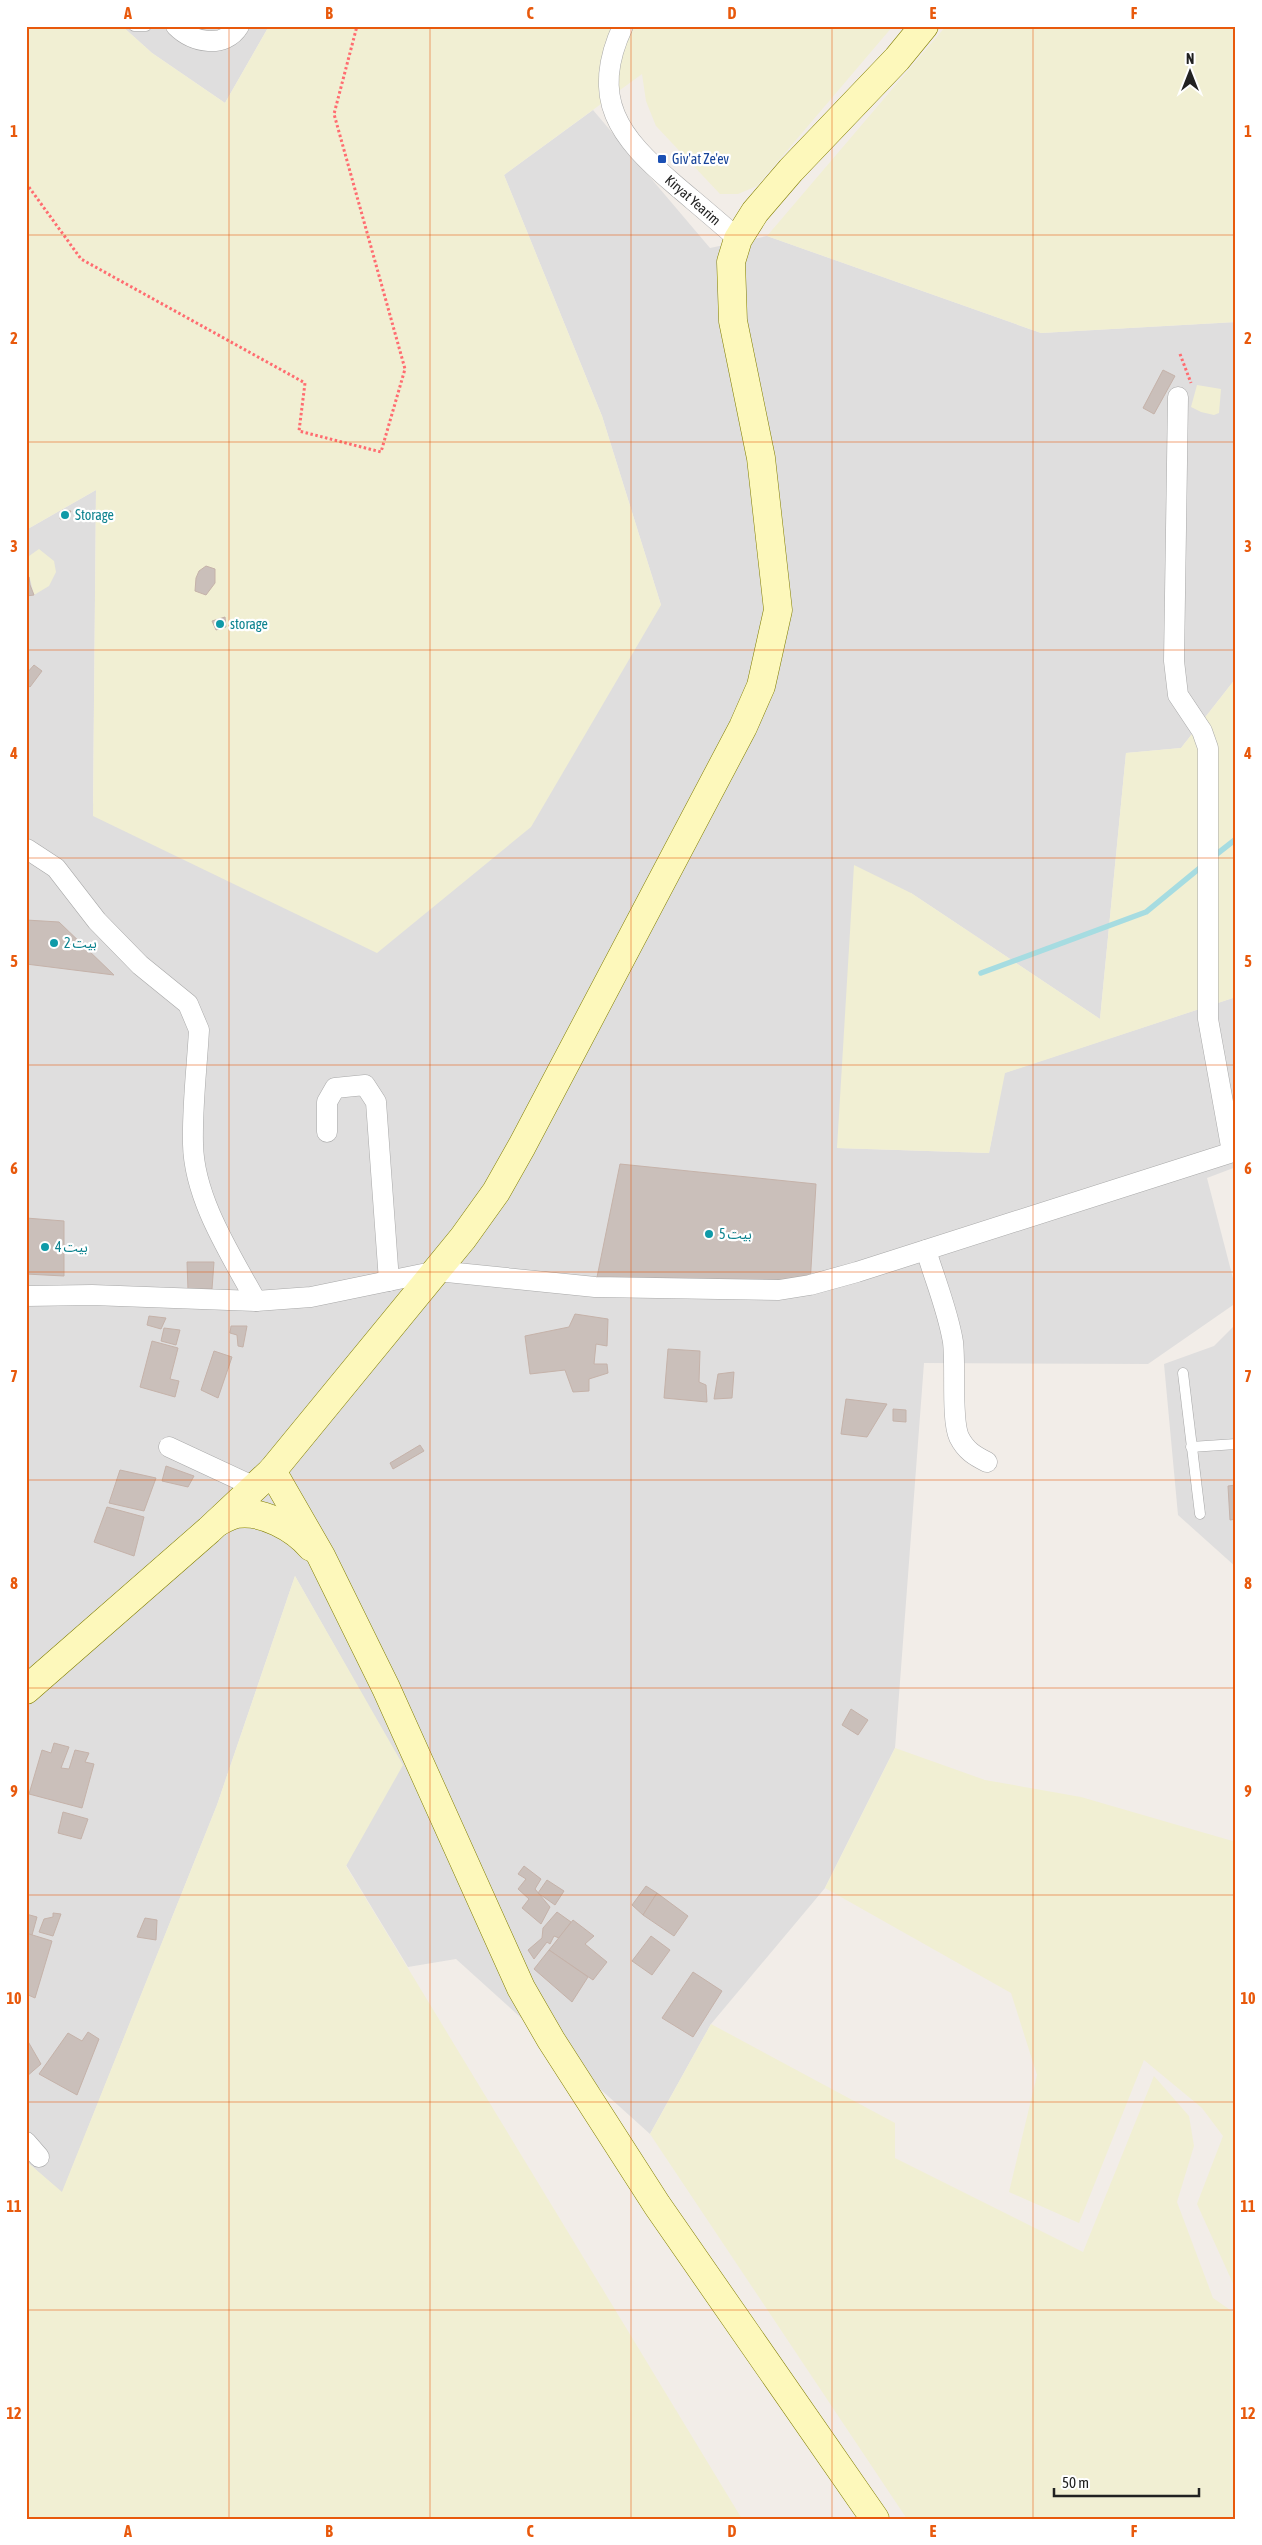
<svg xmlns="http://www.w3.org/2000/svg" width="1262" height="2545" font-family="'Asap Condensed','Noto Sans Arabic',sans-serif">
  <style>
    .residential { fill: #dfdede }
    .farmland { fill: #f1efd3 }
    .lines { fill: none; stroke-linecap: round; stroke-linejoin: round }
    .stream { stroke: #a6dce1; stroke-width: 5.5 }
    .building { fill: #cabfba; stroke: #c5b2a9 }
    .lane-casing { stroke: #a8a8a8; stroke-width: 11 }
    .street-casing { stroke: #a8a8a8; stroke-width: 21 }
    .secondary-casing { stroke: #817e00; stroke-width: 29 }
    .path { stroke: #ff6c70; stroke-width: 3; stroke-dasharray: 2.5 2.5; stroke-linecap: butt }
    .lane { stroke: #fff; stroke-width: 10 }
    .street { stroke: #fff; stroke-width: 20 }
    .secondary { stroke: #fdf8bb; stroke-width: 28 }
    .grid { fill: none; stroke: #e8590c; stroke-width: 1; stroke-opacity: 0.55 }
    .transit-dot { fill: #1a4fb4; stroke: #fff; stroke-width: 2 }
    .culture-dot { fill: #0f9aa8; stroke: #fff; stroke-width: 2 }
    .labels { text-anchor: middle; stroke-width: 4.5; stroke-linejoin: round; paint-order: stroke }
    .transit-label { font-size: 14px; fill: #164399; stroke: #fff; text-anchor: start }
    .street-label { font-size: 14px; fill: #212121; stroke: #fff }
    .culture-label { font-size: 14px; fill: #0d838f; stroke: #fff; text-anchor: start }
    .neatline { fill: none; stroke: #e8590c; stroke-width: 2 }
    .grid-label { font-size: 16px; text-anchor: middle; font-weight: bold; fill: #e8590c }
  </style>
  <rect width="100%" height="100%" fill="#f2ede8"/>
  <g class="residential">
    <path d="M122 26H269L225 103 152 53Z"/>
    <path d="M593 110 710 248 767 236 1041 333 1236 322V678L1181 748 1126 753 1100 1019 911 893 837 1148 989 1153 1004 1073 1236 997V1167L1207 1178 1236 1290V1303L1148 1364 924 1363 895 1748 825 1888 711 2024 650 2134 456 1959 408 1967 346 1865 402 1765 295 1576 217 1805 62 2193 26 2161V530L96 490 93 804 661 605 602 416 504 175Z"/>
    <path d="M1236 1324V1567L1178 1515 1164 1364 1214 1346Z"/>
  </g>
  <g class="farmland">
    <path d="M26 26H122L152 53 225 103 269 26H893L757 186 738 194H720L656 126 646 101 642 74 504 175 602 416 661 605 531 827 377 953 93 816 96 490 26 530Z"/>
    <path d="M946 26H1236V322L1041 333 767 236Z"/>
    <path d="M1197 385 1221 389 1219 413 1214 415 1201 412 1191 407Z"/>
    <path d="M39 549 54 561 56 572 49 586 34 595 27 567 29 556Z"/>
    <path d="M1236 678V997L1005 1073 989 1153 837 1148 854 865 911 893 1100 1019 1126 753 1181 748Z"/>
    <path d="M295 1576 403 1765 346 1866 742 2519H26V2161L62 2192 217 1805Z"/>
    <path d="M895 1748 985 1780 1081 1797 1236 1842V2290L1197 2204 1223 2136 1202 2108 1144 2060 1079 2223 1009 2192 1037 2075 1011 1993 825 1888Z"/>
    <path d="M711 2024 895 2123V2158L1083 2252 1154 2076 1189 2116 1194 2146 1177 2202 1213 2298 1236 2314V2519H907L650 2134Z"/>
  </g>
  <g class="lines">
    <g class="stream">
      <path d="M1213 857 1236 839"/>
      <path d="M981 973 1146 912 1202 866"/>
    </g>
  </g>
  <g class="building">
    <path d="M1163 370 1175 376 1154 414 1143 408Z"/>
    <path d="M62 510 71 511 66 520 60 519Z"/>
    <path d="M206 566 215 569V583L206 595 195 591 196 578 199 571Z"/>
    <path d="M29 577 30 585 34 595 26 596V578Z"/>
    <path d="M225 617 226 627 216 630 212 621Z"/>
    <path d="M34 665 42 671 30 687 26 684V674Z"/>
    <path d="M26 920 59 922 114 975 26 964Z"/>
    <path d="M620 1164 816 1184 810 1285 595 1287Z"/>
    <path d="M26 1218 64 1221V1276L26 1274Z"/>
    <path d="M187 1262H214L212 1289 188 1290Z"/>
    <path d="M575 1314 608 1319 607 1346 596 1344 594 1364H607L608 1373 589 1379V1391L573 1392 565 1370 530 1374 525 1336 569 1327Z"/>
    <path d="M149 1316 166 1318 161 1329 147 1325Z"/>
    <path d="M231 1326H247L243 1347 238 1346 237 1335 230 1333Z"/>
    <path d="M164 1328 180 1330 176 1345 161 1341Z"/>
    <path d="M152 1341 178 1348 170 1379 179 1381 175 1397 140 1387Z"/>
    <path d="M668 1349 700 1351 699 1382 706 1385 707 1402 664 1398Z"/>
    <path d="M214 1351 232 1357 218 1398 201 1390Z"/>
    <path d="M734 1372 732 1398 714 1399 718 1374Z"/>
    <path d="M846 1399 887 1404 867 1437 841 1434Z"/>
    <path d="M893 1409 906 1410V1422L893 1421Z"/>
    <path d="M420 1445 424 1451 393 1469 390 1463Z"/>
    <path d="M166 1466 194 1476 188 1487 162 1481Z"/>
    <path d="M120 1470 156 1478 144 1511 109 1503Z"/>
    <path d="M1236 1485V1519L1230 1520 1228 1486Z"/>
    <path d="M107 1507 144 1517 134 1556 94 1542Z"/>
    <path d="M851 1709 868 1720 858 1735 842 1725Z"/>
    <path d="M54 1743 69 1747 61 1768 69 1769 75 1750 89 1753 85 1762 94 1764 82 1808 29 1794 42 1750 51 1753Z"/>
    <path d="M63 1812 88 1819 81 1839 58 1833Z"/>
    <path d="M524 1866 541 1879 535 1889 550 1907 541 1924 522 1908 529 1899 518 1889 526 1879 518 1874Z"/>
    <path d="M547 1880 564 1891 555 1905 538 1893Z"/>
    <path d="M646 1886 657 1893 643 1915 632 1905Z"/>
    <path d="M657 1893 688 1916 674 1936 643 1915Z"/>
    <path d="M557 1912 571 1922 559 1938 554 1936 550 1944 547 1942 534 1959 528 1950 542 1938 543 1928Z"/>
    <path d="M53 1913 61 1914 53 1936 39 1932 44 1919 53 1917Z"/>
    <path d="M26 1914 37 1917 32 1935 26 1934Z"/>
    <path d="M145 1918 157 1920 156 1940 137 1937Z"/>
    <path d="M573 1920 594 1936 585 1944 607 1962 593 1980 549 1950Z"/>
    <path d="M26 1933 52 1941 35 1998 26 1994Z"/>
    <path d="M651 1936 670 1950 652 1975 632 1961Z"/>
    <path d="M549 1950 588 1977 572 2002 534 1969Z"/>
    <path d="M693 1972 722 1991 693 2037 662 2018Z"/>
    <path d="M88 2032 99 2039 77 2095 39 2074 68 2033 82 2041Z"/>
    <path d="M26 2038 41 2064 26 2077Z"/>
  </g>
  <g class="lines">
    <g class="lane-casing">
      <g id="lane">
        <path d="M134 26H146"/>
        <path d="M1183 1373 1200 1514"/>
        <path d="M1191 1447 1236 1444"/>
      </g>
    </g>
    <g class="street-casing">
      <g id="street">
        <path d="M176 26C193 43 225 49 239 26"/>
        <path d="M623 26C589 99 619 137 674 184 695 202 717 220 738 239"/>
        <path d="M1178 397 1174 661 1178 695 1202 731 1208 748V1019L1232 1152"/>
        <path d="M27 849 56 868 97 921 140 965 188 1004 199 1030C197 1067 192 1106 193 1144 194 1199 231 1255 256 1301"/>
        <path d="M327 1132V1102L335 1088 365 1085 376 1102 389 1281"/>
        <path d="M926 1250C935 1280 948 1311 953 1342 956 1367 951 1419 959 1437 966 1451 975 1456 987 1462"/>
        <path d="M26 1296 92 1295 256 1301 311 1297 437 1271 595 1287 779 1290 810 1285 857 1272 1236 1151"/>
        <path d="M169 1447 255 1487"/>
        <path d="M26 2142 39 2157"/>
      </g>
    </g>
    <g class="secondary-casing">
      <g id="secondary">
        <path d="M272 1471 321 1556 386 1688 521 1988 551 2040 657 2205 875 2519"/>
        <path d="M218 1522C224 1519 231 1515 237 1514 262 1510 295 1528 311 1547"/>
        <path d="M26 1690 209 1530 272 1471 463 1238 496 1192 522 1146 743 727 761 686 778 610 761 458 733 321 731 262 738 239 755 212 791 170 897 59 924 26"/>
      </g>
    </g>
    <g class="path">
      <path d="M26 183 81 259 305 383 299 431 381 452 405 369 334 114 357 26"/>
      <path d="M1180 354 1191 383"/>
    </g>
    <use href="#lane" class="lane"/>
    <use href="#street" class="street"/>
    <use href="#secondary" class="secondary"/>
  </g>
  <path class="grid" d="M229 26V2519M430 26V2519M631 26V2519M832 26V2519M1033 26V2519M26 235H1236M26 442H1236M26 650H1236M26 858H1236M26 1065H1236M26 1272H1236M26 1480H1236M26 1688H1236M26 1895H1236M26 2102H1236M26 2310H1236"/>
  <rect class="transit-dot" x="657" y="154" width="10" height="10" rx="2.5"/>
  <g class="culture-dot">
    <circle cx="65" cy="515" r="5"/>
    <circle cx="220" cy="624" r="5"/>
    <circle cx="54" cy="943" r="5"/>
    <circle cx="709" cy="1234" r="5"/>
    <circle cx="45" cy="1247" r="5"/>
  </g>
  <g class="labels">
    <g class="transit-label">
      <text x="672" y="164">Giv'at Ze'ev</text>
    </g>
    <g class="street-label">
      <text transform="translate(693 200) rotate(41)" y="5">Kiryat Yearim</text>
    </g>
    <g class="culture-label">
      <text x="75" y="520">Storage</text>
      <text x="230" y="629">storage</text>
      <text x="64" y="948">بيت 2</text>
      <text x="719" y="1239">بيت 5</text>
      <text x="55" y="1252">بيت 4</text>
    </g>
  </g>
  <rect width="1262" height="2545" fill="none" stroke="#ffffff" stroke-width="55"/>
  <g transform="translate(1190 72)" stroke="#ffffff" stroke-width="4" paint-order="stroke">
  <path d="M0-4L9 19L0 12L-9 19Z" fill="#212121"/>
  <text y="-8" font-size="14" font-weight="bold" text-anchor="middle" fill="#212121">N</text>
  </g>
  <path d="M1054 2488v8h145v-8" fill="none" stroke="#212121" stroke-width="2.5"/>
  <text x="1062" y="2488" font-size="15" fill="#212121" stroke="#ffffff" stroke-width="4" paint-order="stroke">50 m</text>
  <rect x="28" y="28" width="1206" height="2490" class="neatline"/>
  <g class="grid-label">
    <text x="128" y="19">A</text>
    <text x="329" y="19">B</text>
    <text x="530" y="19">C</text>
    <text x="732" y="19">D</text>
    <text x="933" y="19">E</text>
    <text x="1134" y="19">F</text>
    <text x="14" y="137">1</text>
    <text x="1248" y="137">1</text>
    <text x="14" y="344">2</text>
    <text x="1248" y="344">2</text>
    <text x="14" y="552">3</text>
    <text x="1248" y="552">3</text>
    <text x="14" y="759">4</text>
    <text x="1248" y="759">4</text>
    <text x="14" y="967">5</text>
    <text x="1248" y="967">5</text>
    <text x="14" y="1174">6</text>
    <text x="1248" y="1174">6</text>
    <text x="14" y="1382">7</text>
    <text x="1248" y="1382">7</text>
    <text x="14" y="1589">8</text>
    <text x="1248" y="1589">8</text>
    <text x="14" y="1797">9</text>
    <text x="1248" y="1797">9</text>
    <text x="14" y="2004">10</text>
    <text x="1248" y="2004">10</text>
    <text x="14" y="2212">11</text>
    <text x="1248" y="2212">11</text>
    <text x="14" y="2419">12</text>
    <text x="1248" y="2419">12</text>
    <text x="128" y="2537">A</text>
    <text x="329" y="2537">B</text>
    <text x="530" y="2537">C</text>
    <text x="732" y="2537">D</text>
    <text x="933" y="2537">E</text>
    <text x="1134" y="2537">F</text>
  </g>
</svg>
